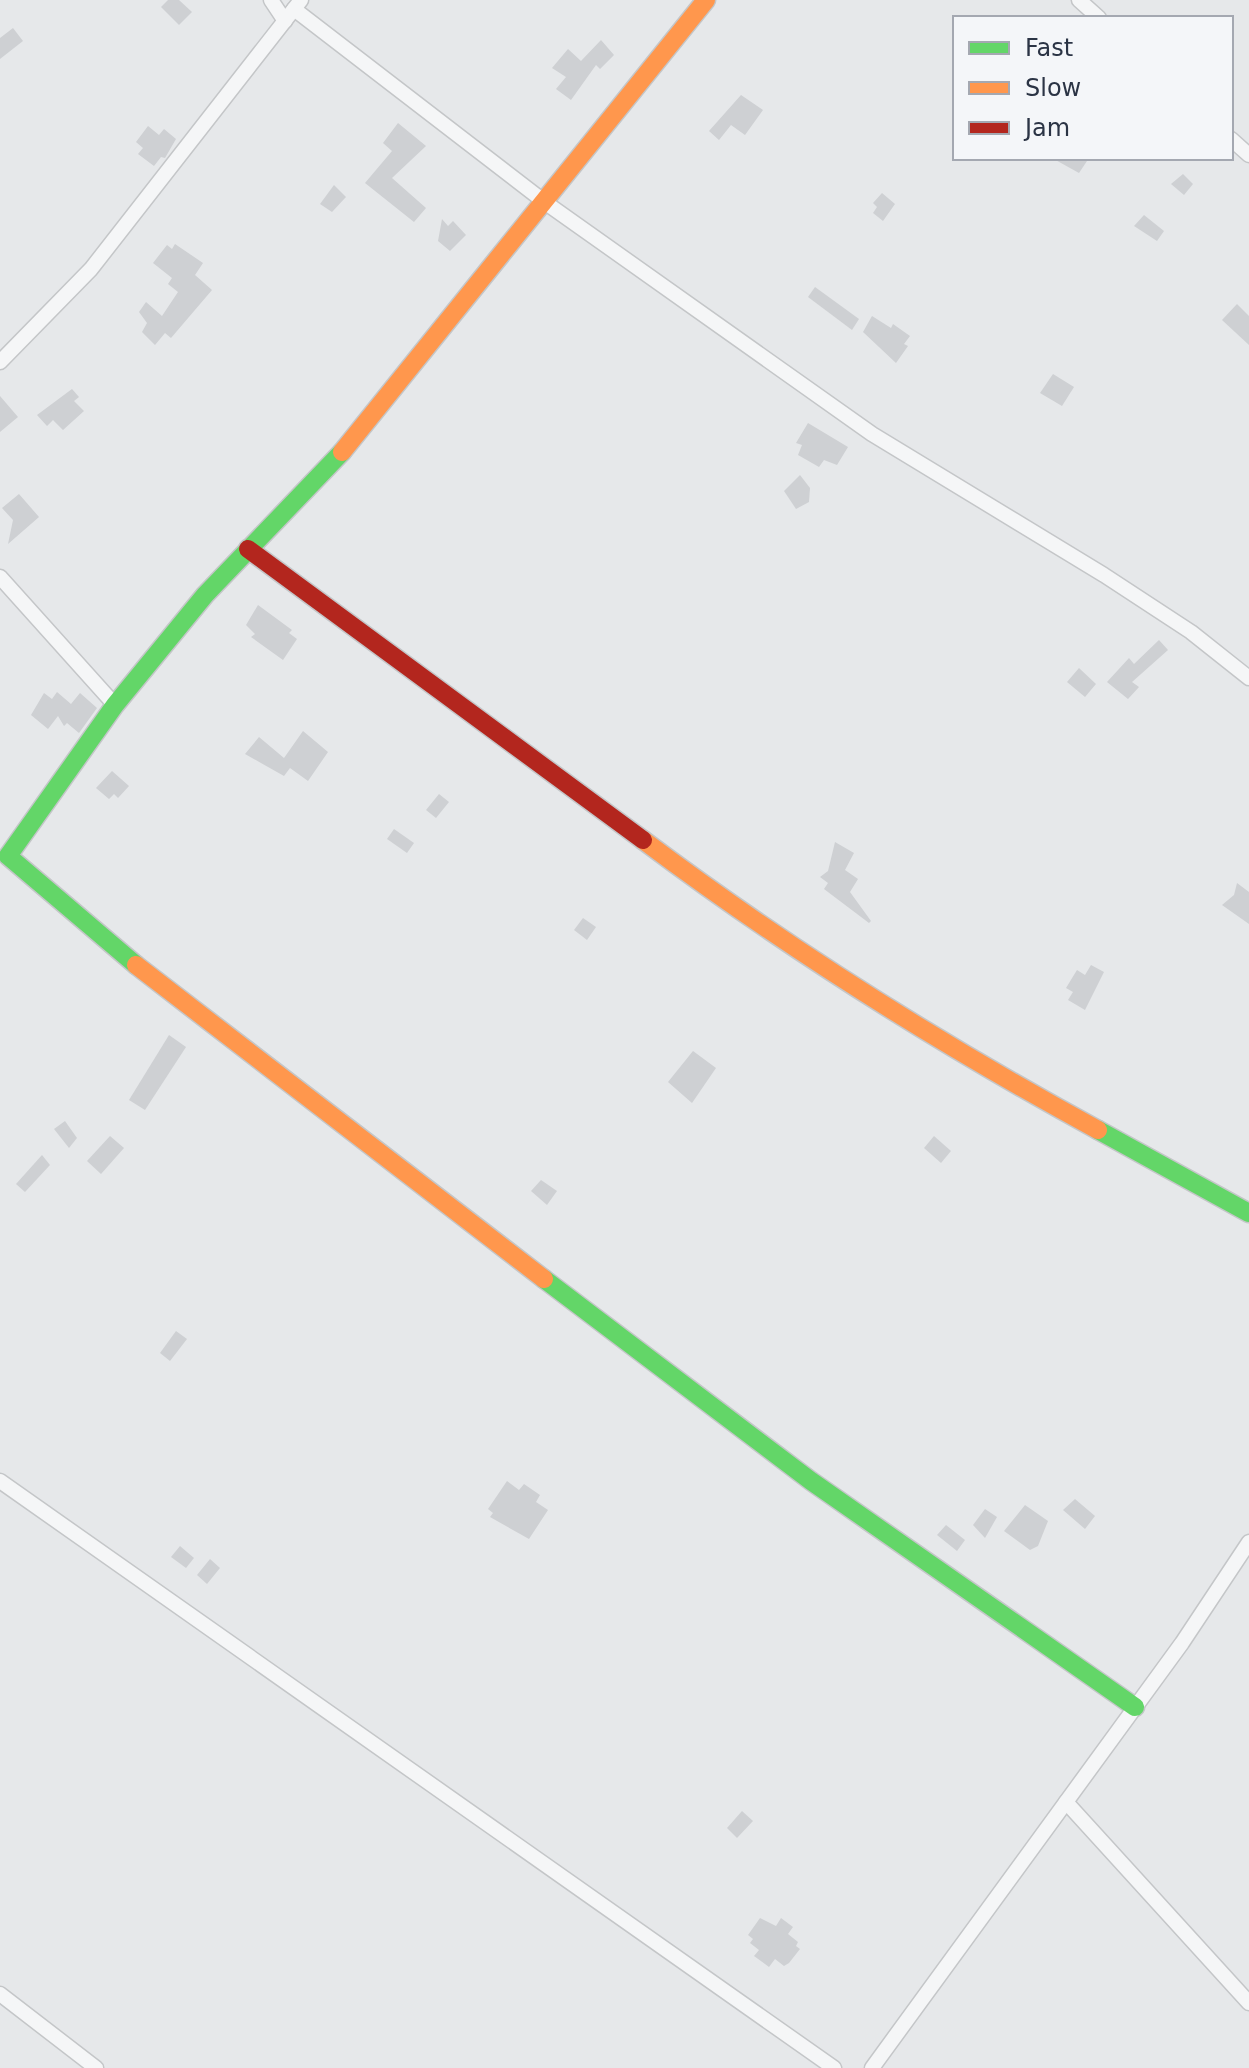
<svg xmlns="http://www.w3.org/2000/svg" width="1249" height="2068" font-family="'DejaVu Sans',sans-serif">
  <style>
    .building { fill: #ced0d3 }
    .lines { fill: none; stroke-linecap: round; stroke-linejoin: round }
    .street-casing { stroke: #c4c6c8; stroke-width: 17 }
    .fast-casing { stroke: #c4c6c8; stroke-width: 21 }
    .slow-casing { stroke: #c4c6c8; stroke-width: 21 }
    .jam-casing { stroke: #c4c6c8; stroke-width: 21 }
    .street { stroke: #f5f6f7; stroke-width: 14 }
    .fast { stroke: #63d668; stroke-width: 18 }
    .slow { stroke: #ff974d; stroke-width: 18 }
    .jam { stroke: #b3261e; stroke-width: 18 }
  </style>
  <rect width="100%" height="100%" fill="#e6e8ea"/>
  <g class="building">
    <path d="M168 0H179L192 12 179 25 161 7Z"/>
    <path d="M13 28 23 41 0 59V38Z"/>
    <path d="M601 40 614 55 600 69 596 65 571 100 556 89 566 77 552 68 568 49 581 61Z"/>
    <path d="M741 95 763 110 745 135 731 125 719 140 709 131Z"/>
    <path d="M398 123 426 146 392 178 426 208 414 222 365 183 392 151 383 143Z"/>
    <path d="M148 126 159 135 164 129 176 139 165 158 161 157 154 166 138 154 143 148 136 142Z"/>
    <path d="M1052 158H1089L1079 173Z"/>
    <path d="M1183 174 1193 184 1184 195 1171 184Z"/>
    <path d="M334 185 346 197 332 212 320 204Z"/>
    <path d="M882 193 895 204 883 221 873 213 877 207 873 203Z"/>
    <path d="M1144 215 1164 231 1157 241 1134 226Z"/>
    <path d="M442 219 448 226 453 221 466 235 450 251 438 241Z"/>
    <path d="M175 244 203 263 195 275 212 290 171 338 165 333 155 345 142 332 147 323 139 312 146 302 162 316 178 292 168 284 172 278 153 263 167 245 172 249Z"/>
    <path d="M815 287 859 319 852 330 808 297Z"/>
    <path d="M1237 304 1249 316V345L1222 320Z"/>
    <path d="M872 316 891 328 893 324 910 336 904 344 908 346 896 363 863 332Z"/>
    <path d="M1053 374 1074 387 1062 406 1040 393Z"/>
    <path d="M72 389 79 397 74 401 84 411 63 430 53 420 47 426 37 415Z"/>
    <path d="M0 396 18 417 0 432Z"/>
    <path d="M808 423 848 447 837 465 824 460 819 467 798 455 802 445 796 443Z"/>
    <path d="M800 475 810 488 809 502 796 509 784 491Z"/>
    <path d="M19 494 39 517 8 544 13 520 2 508Z"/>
    <path d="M258 605 292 630 289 633 297 639 283 660 251 637 255 634 246 625Z"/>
    <path d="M1159 640 1168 650 1132 682 1139 687 1128 699 1107 682 1129 658 1134 664Z"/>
    <path d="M1079 668 1096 684 1085 697 1067 682Z"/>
    <path d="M57 692 71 704 80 693 97 708 79 733 67 723 64 726 58 716 48 729 31 715 44 693 52 699Z"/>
    <path d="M303 731 328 752 308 781 290 768 284 776 245 754 259 737 284 758Z"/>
    <path d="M112 771 129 786 118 798 114 794 109 799 96 788Z"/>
    <path d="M439 794 449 802 436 818 426 810Z"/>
    <path d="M394 829 414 843 407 853 387 839Z"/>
    <path d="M835 842 854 853 845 870 858 879 850 892 871 921 869 923 824 889 828 883 820 877 828 871Z"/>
    <path d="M1237 883 1249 892V924L1222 905 1234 895Z"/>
    <path d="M583 918 596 927 587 940 574 930Z"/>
    <path d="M1091 965 1104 972 1085 1010 1068 1000 1073 992 1066 988 1077 970 1085 975Z"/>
    <path d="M169 1035 186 1047 145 1110 129 1100Z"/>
    <path d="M693 1051 716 1068 692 1103 668 1082Z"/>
    <path d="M65 1121 77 1138 69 1148 54 1129Z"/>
    <path d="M110 1136 124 1148 101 1174 87 1161Z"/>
    <path d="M934 1136 951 1151 941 1163 924 1148Z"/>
    <path d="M42 1155 50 1165 25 1192 16 1184Z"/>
    <path d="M541 1180 557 1191 547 1205 531 1191Z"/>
    <path d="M176 1331 187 1339 170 1361 160 1353Z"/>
    <path d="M507 1481 519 1490 524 1484 540 1495 536 1502 548 1510 529 1539 490 1517 493 1513 488 1509Z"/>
    <path d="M1075 1499 1095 1516 1085 1529 1063 1510Z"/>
    <path d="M1025 1505 1048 1521 1038 1546 1030 1550 1004 1531Z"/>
    <path d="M985 1509 997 1517 985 1538 973 1525Z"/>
    <path d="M946 1525 965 1540 957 1551 937 1535Z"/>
    <path d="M180 1546 194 1558 186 1568 171 1557Z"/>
    <path d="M210 1559 220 1568 207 1584 197 1575Z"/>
    <path d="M742 1811 753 1821 737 1838 727 1828Z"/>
    <path d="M760 1918 776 1926 781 1918 793 1927 788 1934 798 1942 796 1946 800 1949 789 1963 784 1966 775 1959 769 1967 754 1956 759 1950 750 1943 753 1939 748 1935Z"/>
  </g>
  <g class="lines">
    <g class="street-casing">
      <g id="street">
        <path d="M271 0 285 21"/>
        <path d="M1079 0 1099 18"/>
        <path d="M294 9 546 203 872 434 1104 575 1191 632 1249 678"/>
        <path d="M1231 139 1249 155"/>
        <path d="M0 362 91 269 301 0"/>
        <path d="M0 577 115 705 111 711"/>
        <path d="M0 1481 834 2068"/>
        <path d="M1066 1802 1249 2003"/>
        <path d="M0 1994 96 2068"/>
        <path d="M872 2068 1182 1643 1249 1542"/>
      </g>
    </g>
    <g class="fast-casing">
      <g id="fast">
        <path d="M136 965 8 856 115 705 205 595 342 452"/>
        <path d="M1098 1130 1249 1213"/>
        <path d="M544 1279 811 1481 1135 1707"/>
      </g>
    </g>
    <g class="slow-casing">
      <g id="slow">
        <path d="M342 452 706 0"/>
        <path d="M643 840C787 948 940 1044 1098 1130"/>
        <path d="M136 965 544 1279"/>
      </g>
    </g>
    <g class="jam-casing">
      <path id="jam" d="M248 549 643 840"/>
    </g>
    <use href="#street" class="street"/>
    <use href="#fast" class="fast"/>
    <use href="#slow" class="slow"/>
    <use href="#jam" class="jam"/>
  </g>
  <rect x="953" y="16" width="280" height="144" fill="#f4f6f9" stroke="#a4a8b1" stroke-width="2"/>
  <rect x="969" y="42" width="40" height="12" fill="#63d668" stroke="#a4a8b1" stroke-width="2"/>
  <text x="1025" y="56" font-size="24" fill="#2b3445">Fast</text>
  <rect x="969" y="82" width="40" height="12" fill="#ff974d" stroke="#a4a8b1" stroke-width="2"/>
  <text x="1025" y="96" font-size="24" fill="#2b3445">Slow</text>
  <rect x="969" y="122" width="40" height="12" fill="#b3261e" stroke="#a4a8b1" stroke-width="2"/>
  <text x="1025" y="136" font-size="24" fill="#2b3445">Jam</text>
</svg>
